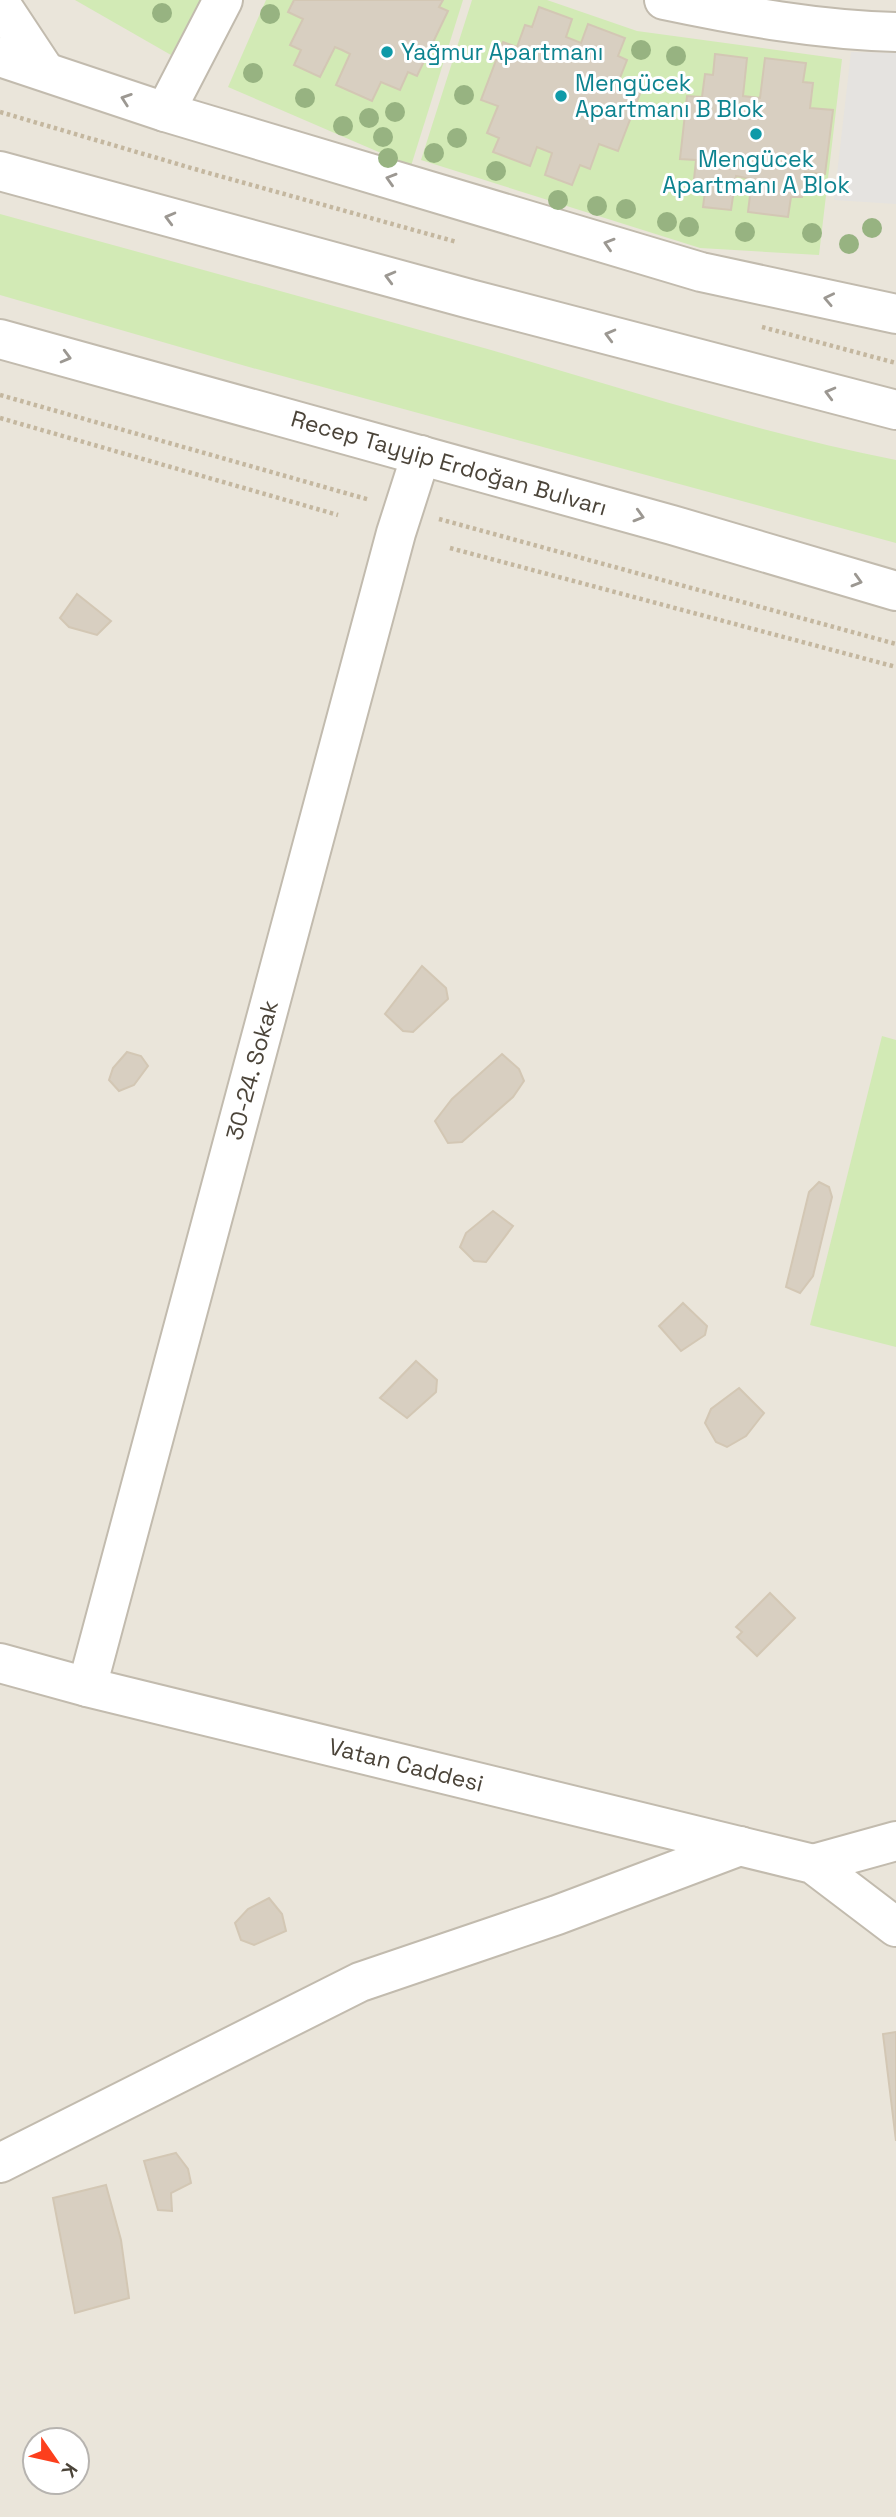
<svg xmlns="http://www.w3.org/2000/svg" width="896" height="2517" font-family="'Space Grotesk',sans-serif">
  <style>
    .residential { fill: #eae5da; fill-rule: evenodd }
    .green { fill: #d2eab5 }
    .parking { fill: #e5e3e0 }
    .building { fill: #d8cfc1; stroke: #d3c7b4; stroke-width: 2 }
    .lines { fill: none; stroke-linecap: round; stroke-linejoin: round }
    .minor-casing { stroke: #c2bbae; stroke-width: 42 }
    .path { stroke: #c4b79f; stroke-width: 4.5; stroke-dasharray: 3.5 3.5; stroke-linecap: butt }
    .minor { stroke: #fff; stroke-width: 38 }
    .tree { fill: #97b381 }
    .oneway { stroke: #9c9892 }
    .culture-dot { fill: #0f9aa8; stroke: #fff; stroke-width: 2.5 }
    .labels { text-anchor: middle; stroke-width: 6; stroke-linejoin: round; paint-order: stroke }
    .culture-label { font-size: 23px; fill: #0d838f; stroke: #fff; text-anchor: start }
    .street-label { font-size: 23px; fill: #4b4439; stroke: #fff }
  </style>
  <rect width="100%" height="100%" fill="#f6f3ec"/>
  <path class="residential" d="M0 0H896V2517H0ZM35 2440H77V2482H35Z"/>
  <g class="green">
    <path d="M75 0H201L171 55Z"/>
    <path d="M266 0H463L411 166 228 87Z"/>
    <path d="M472 0H547L637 31 842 59 819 255 700 248 421 160Z"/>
    <path d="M0 214C164 259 328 304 491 350 625 389 759 433 896 460V543L249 367 0 295Z"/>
    <path d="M882 1036 896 1040V1347L810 1325Z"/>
  </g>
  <path class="parking" d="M851 52 896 53V204L834 200Z"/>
  <g class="building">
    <path d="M294 0H443L439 7 448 11 417 76 408 72 400 90 381 82 372 101 336 85 350 54 342 50 335 47 320 77 294 65 301 50 290 45 303 19 288 12Z"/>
    <path d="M539 7 572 19 566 37 581 43 588 24 625 38 618 56 627 60 618 83 641 91 618 151 599 144 590 169 580 165 572 185 545 175 552 153 537 147 530 166 493 152 499 138 487 133 498 106 481 100 503 42 517 47 525 25 532 27Z"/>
    <path d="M715 54 747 58 743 96 760 98 765 58 806 63 803 82 813 83 810 108 833 110 825 174 805 172 802 197H791L788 217 748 212 752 179 736 176 731 210 703 207 705 191 693 189 696 160 680 159 687 96 702 97 705 74 713 75Z"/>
    <path d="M77 594 111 621 97 635 69 627 60 618Z"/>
    <path d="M422 966 446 988 448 999 413 1032 403 1031 385 1014Z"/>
    <path d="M127 1052 141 1056 148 1066 134 1085 119 1091 109 1080 113 1068Z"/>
    <path d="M502 1054 519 1069 524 1081 513 1097 462 1142 448 1143 435 1121 452 1099Z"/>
    <path d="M819 1182 829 1187 832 1197 813 1276 800 1293 786 1287 809 1192Z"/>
    <path d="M493 1211 513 1226 486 1262 474 1261 460 1247 466 1233Z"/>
    <path d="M683 1303 707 1326 705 1335 681 1351 659 1326Z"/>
    <path d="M416 1361 437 1380 436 1392 407 1418 380 1398Z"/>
    <path d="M739 1388 764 1413 746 1436 727 1447 716 1442 705 1423 711 1409Z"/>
    <path d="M770 1593 795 1618 757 1656 737 1637 742 1632 736 1627Z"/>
    <path d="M269 1898 282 1914 286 1931 254 1945 241 1940 235 1923 248 1909Z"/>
    <path d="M896 2032V2141L883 2034Z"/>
    <path d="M176 2153 188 2169 191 2183 171 2193 172 2211 158 2210 144 2161Z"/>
    <path d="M106 2185 121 2240 129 2298 75 2313 53 2198Z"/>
  </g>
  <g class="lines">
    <g class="minor-casing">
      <g id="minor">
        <path d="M664 0C740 16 819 30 896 32"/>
        <path d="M0 3 45 71"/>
        <path d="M0 57 165 112 701 272 896 314"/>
        <path d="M165 112 223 0"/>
        <path d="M0 171 470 299 896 410"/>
        <path d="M0 339 672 525 896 591"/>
        <path d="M0 1663 87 1687 813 1864 896 1927"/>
        <path d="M87 1687 396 533 421 455"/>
        <path d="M813 1864 896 1841"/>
        <path d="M0 2163 360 1982 557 1915 740 1846"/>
      </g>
    </g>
    <g class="path">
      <path d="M0 112 205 172 457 242"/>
      <path d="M762 327 896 363"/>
      <path d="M0 395 370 500"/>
      <path d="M0 418 338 515"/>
      <path d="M439 519 896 644"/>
      <path d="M450 548 896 667"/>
    </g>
    <use href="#minor" class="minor"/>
  </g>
  <g class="tree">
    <circle cx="162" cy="13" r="10"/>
    <circle cx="270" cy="14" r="10"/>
    <circle cx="641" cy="50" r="10"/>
    <circle cx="676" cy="56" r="10"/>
    <circle cx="253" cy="73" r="10"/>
    <circle cx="464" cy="95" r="10"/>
    <circle cx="305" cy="98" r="10"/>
    <circle cx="395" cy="112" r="10"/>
    <circle cx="369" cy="118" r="10"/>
    <circle cx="343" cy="126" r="10"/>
    <circle cx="383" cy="137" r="10"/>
    <circle cx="457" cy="138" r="10"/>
    <circle cx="434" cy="153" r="10"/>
    <circle cx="388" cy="158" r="10"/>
    <circle cx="496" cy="171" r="10"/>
    <circle cx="558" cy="200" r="10"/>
    <circle cx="597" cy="206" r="10"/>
    <circle cx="626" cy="209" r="10"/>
    <circle cx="667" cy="222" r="10"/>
    <circle cx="689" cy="227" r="10"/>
    <circle cx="872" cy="228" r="10"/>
    <circle cx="745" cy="232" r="10"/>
    <circle cx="812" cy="233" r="10"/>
    <circle cx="849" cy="244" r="10"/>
  </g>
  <defs><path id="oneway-chevron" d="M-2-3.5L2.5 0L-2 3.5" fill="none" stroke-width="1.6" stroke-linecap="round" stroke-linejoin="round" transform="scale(1.75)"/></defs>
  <g class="oneway">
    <use href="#oneway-chevron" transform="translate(126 99) rotate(-161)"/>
    <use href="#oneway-chevron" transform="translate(391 179) rotate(-163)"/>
    <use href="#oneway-chevron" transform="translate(170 218) rotate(-165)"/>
    <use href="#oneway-chevron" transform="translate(609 244) rotate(-163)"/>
    <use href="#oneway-chevron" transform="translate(390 277) rotate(-165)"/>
    <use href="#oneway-chevron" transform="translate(829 299) rotate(-168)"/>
    <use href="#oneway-chevron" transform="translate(610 335) rotate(-165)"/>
    <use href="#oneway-chevron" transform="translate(66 357) rotate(15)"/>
    <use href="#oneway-chevron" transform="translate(830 393) rotate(-165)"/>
    <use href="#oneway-chevron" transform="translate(639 516) rotate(16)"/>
    <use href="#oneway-chevron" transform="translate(857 581) rotate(16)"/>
  </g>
  <g class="culture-dot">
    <circle cx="387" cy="52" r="7"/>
    <circle cx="561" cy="96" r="7"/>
    <circle cx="756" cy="134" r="7"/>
  </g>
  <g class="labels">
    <g class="culture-label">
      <text x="401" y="60">Yağmur Apartmanı</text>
      <text x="575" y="91">Mengücek<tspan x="575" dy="26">Apartmanı B Blok</tspan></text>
      <text x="756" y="167" text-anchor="middle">Mengücek<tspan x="756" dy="26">Apartmanı A Blok</tspan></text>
    </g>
    <g class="street-label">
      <text transform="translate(449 463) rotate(16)" y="8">Recep Tayyip Erdoğan Bulvarı</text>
      <text transform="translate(252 1070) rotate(-75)" y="8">30-24. Sokak</text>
      <text transform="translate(406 1765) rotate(14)" y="8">Vatan Caddesi</text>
    </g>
  </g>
  <g transform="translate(56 2461) rotate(124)"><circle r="33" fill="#ffffff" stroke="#b7b4b0" stroke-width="2"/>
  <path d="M0-5L12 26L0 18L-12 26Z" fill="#fc3f1d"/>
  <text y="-10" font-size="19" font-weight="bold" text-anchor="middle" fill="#4b4439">K</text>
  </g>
</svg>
